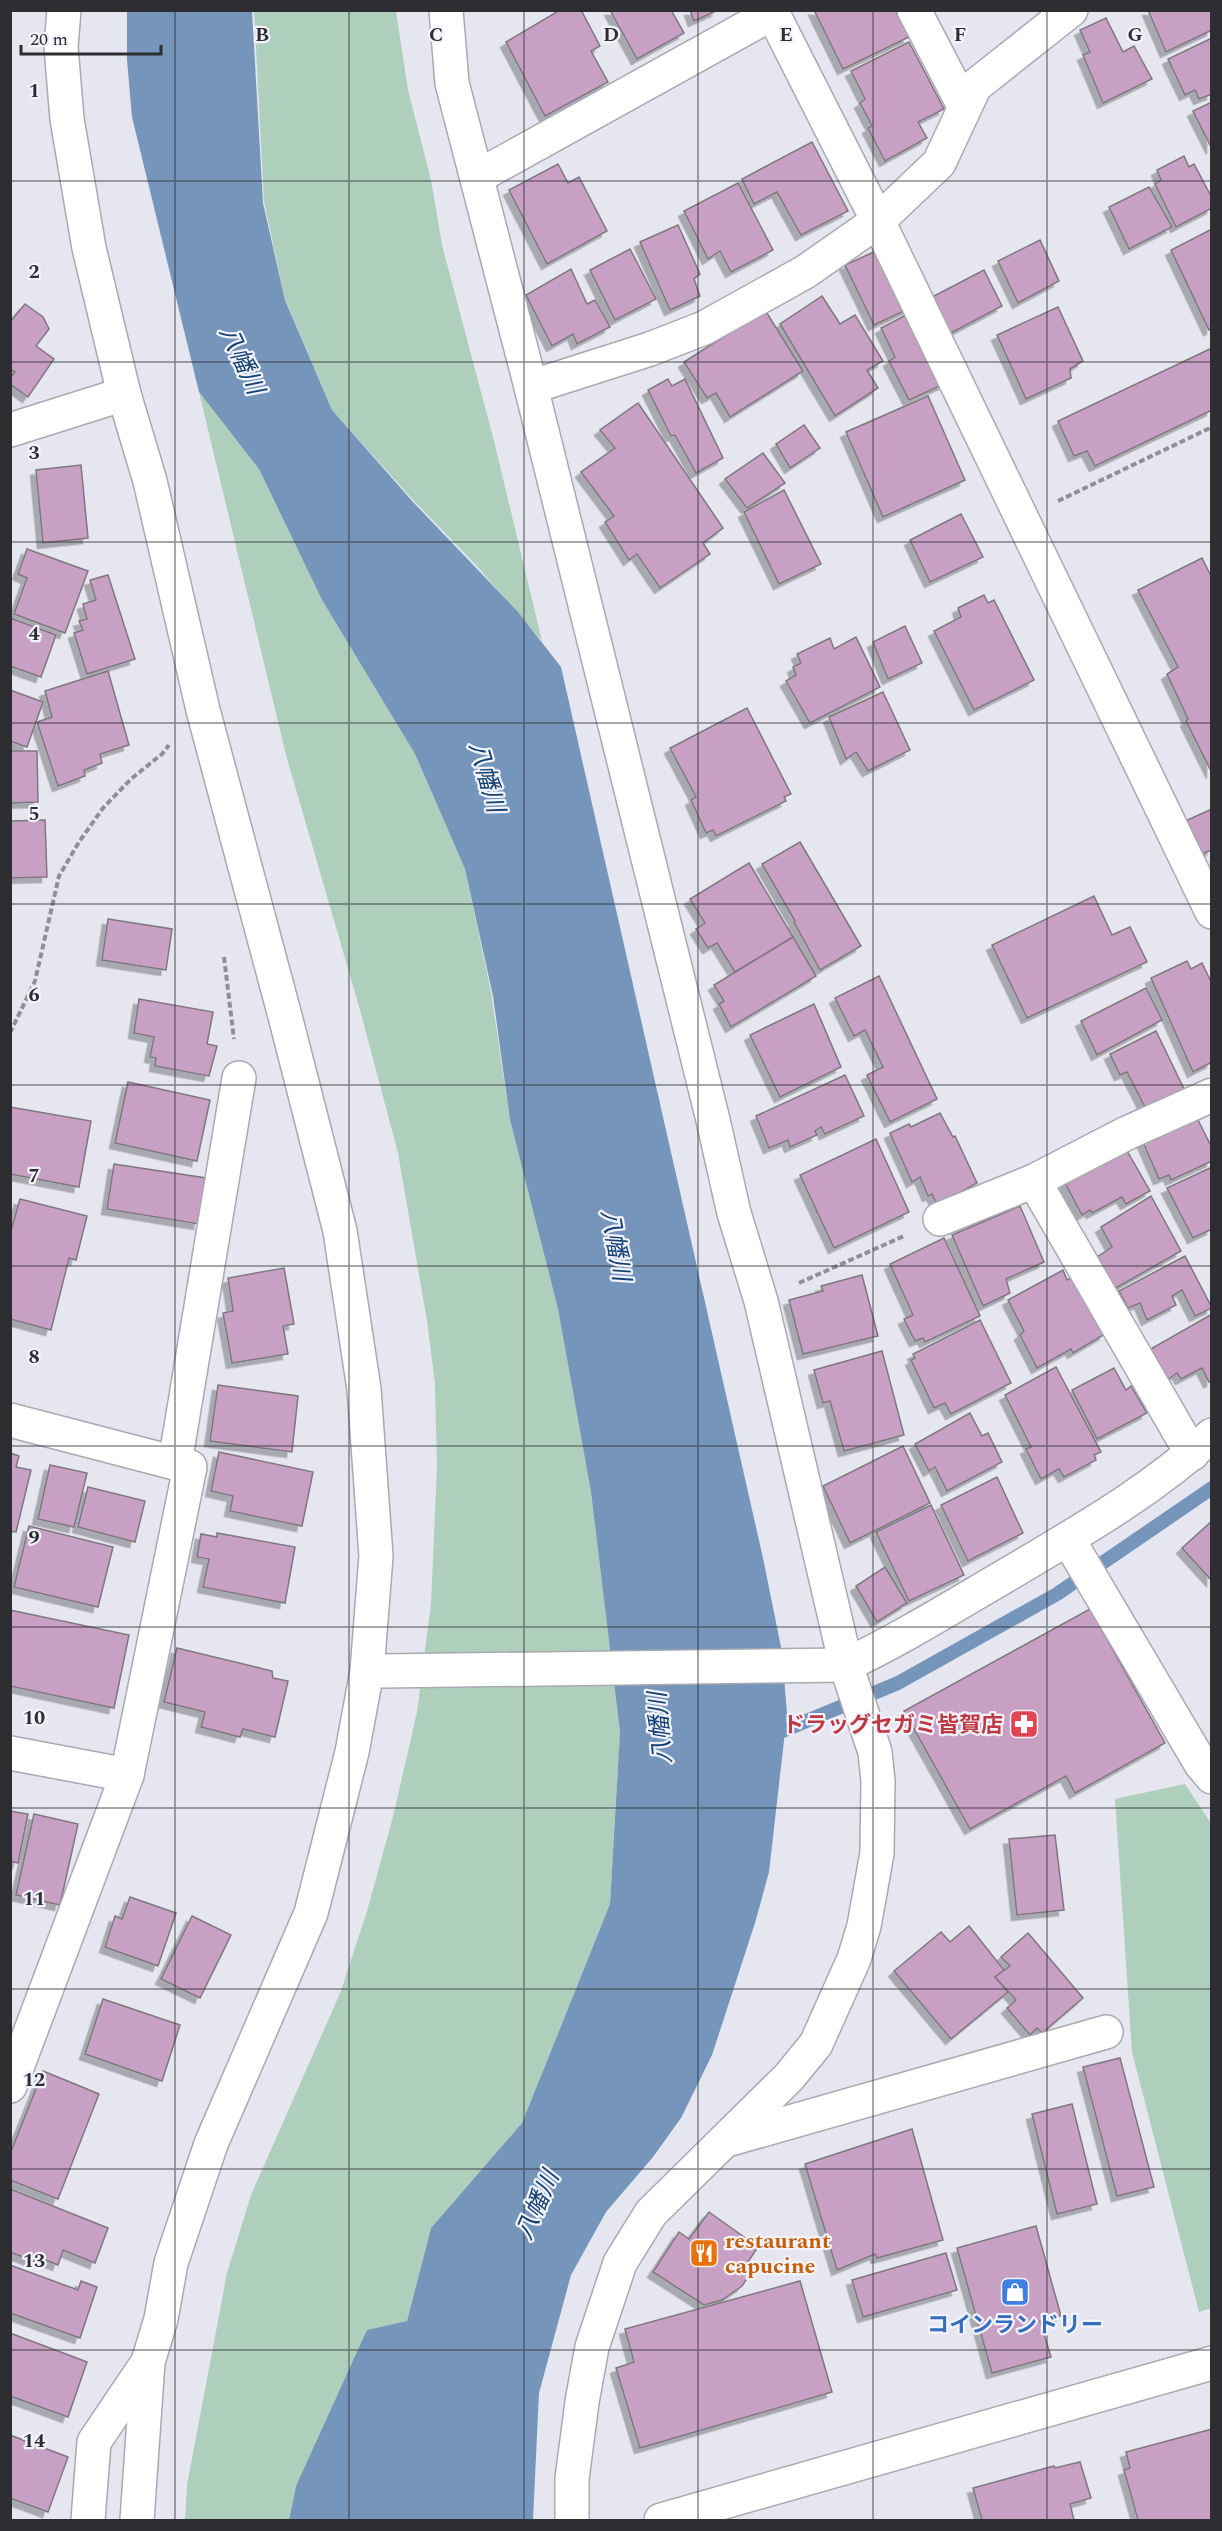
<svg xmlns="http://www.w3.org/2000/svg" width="1222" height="2531" font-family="Spectral,'Noto Sans JP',serif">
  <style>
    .green { fill: #afcfbd }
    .water { fill: #7595ba }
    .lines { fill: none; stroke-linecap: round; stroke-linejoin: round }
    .stream { stroke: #7595ba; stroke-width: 14 }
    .building { fill: #c8a0c3; stroke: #7f777e; stroke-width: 1.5; filter: url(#shadow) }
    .minor-casing { stroke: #a8a9b2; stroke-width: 36 }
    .tertiary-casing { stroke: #a8a9b2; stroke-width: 36 }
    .path { stroke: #8f9097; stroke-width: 4; stroke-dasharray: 6 3; stroke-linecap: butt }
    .minor { stroke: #fff; stroke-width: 33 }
    .tertiary { stroke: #fff; stroke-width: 33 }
    .grid { fill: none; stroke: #2e2e32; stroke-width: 1.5; stroke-opacity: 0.55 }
    .labels { text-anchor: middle; stroke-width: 4.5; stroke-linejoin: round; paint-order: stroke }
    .health-label { font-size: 22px; font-weight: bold; fill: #be3a42; stroke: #f3f3fe; text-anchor: end }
    .food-label { font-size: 22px; font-weight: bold; fill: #c56008; stroke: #f3f3fe; text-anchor: start }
    .shop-label { font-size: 22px; font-weight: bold; fill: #366cbe; stroke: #f3f3fe }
    .water-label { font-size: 24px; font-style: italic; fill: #134272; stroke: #f3f3fe }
    .grid-label { font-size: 20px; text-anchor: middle; font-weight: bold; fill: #2e2e32; stroke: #f3f3fe; stroke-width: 4.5; stroke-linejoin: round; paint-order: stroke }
  </style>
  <defs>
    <filter id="shadow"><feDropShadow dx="-5.5" dy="5.5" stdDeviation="0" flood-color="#0004"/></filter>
  </defs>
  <rect width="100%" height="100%" fill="#e5e6f0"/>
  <g class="green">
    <path d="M254 11H396L408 90 431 180 442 245 494 441 542 641 476 565 414 501 332 410 285 299 264 202Z"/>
    <path d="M199 392 259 469 322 600 415 754 465 869 491 992 510 1120 558 1309 591 1492 620 1732 610 1904 522 2123 431 2228 407 2321 296 2486 289 2520H185L187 2485 227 2273 251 2195 341 1991 367 1911 393 1817 417 1712 431 1604 437 1467 435 1384 427 1321 398 1153 360 1010 286 755Z"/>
    <path d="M1185 1784 1212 1825V2308L1199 2312 1132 2052 1115 1799Z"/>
  </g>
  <path class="water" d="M127 11H252L263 203 285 300 332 410 413 502 518 612 561 667 763 1558 782 1652 787 1714 769 1872 755 1923 712 2055 681 2118 653 2157 606 2212 571 2275 539 2393 533 2520H289L296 2486 367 2330 407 2321 431 2228 522 2123 610 1904 620 1732 591 1492 558 1309 510 1120 493 996 465 869 415 754 322 600 259 469 199 392 132 117 127 60Z"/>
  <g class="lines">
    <path class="stream" d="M768 1737 898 1683 1057 1594 1212 1488"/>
  </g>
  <g class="building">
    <path d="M560 10H581L600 46 591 51 608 82 545 116 506 42Z"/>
    <path d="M610 10H671L684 33 637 59Z"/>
    <path d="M690 10H718L694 21Z"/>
    <path d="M814 10H895L909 37 843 69Z"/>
    <path d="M1148 10H1212V30L1166 52Z"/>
    <path d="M1106 18 1123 52 1134 46 1152 79 1103 103 1083 55 1090 52 1080 30Z"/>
    <path d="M1212 38V94L1199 99 1195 90 1185 95 1168 59Z"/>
    <path d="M909 42 944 109 918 122 927 138 885 161 868 128 872 126 860 103 865 99 851 71Z"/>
    <path d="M1212 102V149L1193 111Z"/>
    <path d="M812 142 848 211 801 235 777 192 754 204 742 179Z"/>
    <path d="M1184 156 1189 167 1194 164 1212 198V208L1176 227 1155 184 1161 180 1157 170Z"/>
    <path d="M558 164 568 183 579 177 607 231 547 264 509 190Z"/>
    <path d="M738 183 773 250 731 272 720 251 708 259 684 211Z"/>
    <path d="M1149 187 1172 227 1129 249 1109 207Z"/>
    <path d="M678 225 700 274 694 279 700 296 670 310 640 242Z"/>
    <path d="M1212 229V329L1209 330 1171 250Z"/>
    <path d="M1040 240 1059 281 1018 303 998 261Z"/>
    <path d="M630 249 656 299 615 320 590 270Z"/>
    <path d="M878 250 908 309 874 325 845 265Z"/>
    <path d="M571 269 587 304 595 300 610 327 577 344 573 334 552 346 526 295Z"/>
    <path d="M984 270 1002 306 949 334 930 298Z"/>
    <path d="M822 296 840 324 855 315 883 361 867 370 878 388 835 416 780 324Z"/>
    <path d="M25 304 43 317 49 329 36 346 54 359 28 397 10 384V378L15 372 10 369V322Z"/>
    <path d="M1058 307 1083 361 1070 369 1071 378 1026 399 997 335Z"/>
    <path d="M765 310 803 371 730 417 716 393 707 398 684 362Z"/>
    <path d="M910 313 944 384 909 400 889 361 895 357 881 328Z"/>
    <path d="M1212 348V410L1095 466 1087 451 1074 456 1058 421Z"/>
    <path d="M668 379 672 386 685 379 723 458 696 473 675 435 671 436 648 390Z"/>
    <path d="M928 396 965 480 883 517 846 432Z"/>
    <path d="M638 403 723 528 703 543 710 554 660 588 637 554 629 560 605 522 614 516 581 472 615 448 600 430Z"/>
    <path d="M804 425 820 448 790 468 776 444Z"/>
    <path d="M763 453 785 483 747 508 725 479Z"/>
    <path d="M81 465 88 538 43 543 36 470Z"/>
    <path d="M784 490 821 564 779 584 744 512Z"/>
    <path d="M961 514 983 557 930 582 910 540Z"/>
    <path d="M27 549 88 571 65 633 14 614 27 578 18 574Z"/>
    <path d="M1202 558 1212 578V773L1186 721 1188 719 1167 674 1178 667 1138 590Z"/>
    <path d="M108 575 135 659 87 674 74 633 83 630 79 621 87 619 83 604 96 600 90 580Z"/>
    <path d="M984 595 988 603 994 600 1034 680 974 710 934 631 961 617 958 608Z"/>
    <path d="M10 618 56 635 41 677 10 666Z"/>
    <path d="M905 626 922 663 888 679 873 642Z"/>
    <path d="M856 637 880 687 810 723 786 681 796 675 793 667 801 663 797 654 830 638 834 649Z"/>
    <path d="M108 671 129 745 100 754 102 763 84 770 85 776 58 786 37 722 52 717 45 691Z"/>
    <path d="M10 690 43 702 27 747 10 741Z"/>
    <path d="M883 692 910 750 868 771 856 752 846 759 829 717Z"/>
    <path d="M747 708 791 794 784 797 786 801 716 836 713 830 706 833 691 800 696 797 670 748Z"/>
    <path d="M10 751H37L38 802 10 803Z"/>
    <path d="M1212 809V850L1202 854 1185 821Z"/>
    <path d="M45 820 47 877 10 878V821Z"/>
    <path d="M800 842 861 946 820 970 794 922 795 921 762 864Z"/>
    <path d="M749 863 793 937 735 972 717 943 708 948 696 929 705 923 690 899Z"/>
    <path d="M1094 896 1112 935 1130 927 1147 962 1027 1018 992 945Z"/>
    <path d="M108 919 172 929 166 970 102 960Z"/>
    <path d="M793 937 816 976 731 1027 719 1004 724 1001 714 985Z"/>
    <path d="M1187 961 1191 969 1202 963 1212 984V1062L1193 1072 1151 978Z"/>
    <path d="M879 976 937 1099 890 1122 867 1075 883 1067 865 1030 854 1036 835 998Z"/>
    <path d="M1146 988 1162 1020 1097 1055 1081 1021Z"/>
    <path d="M139 999 213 1012 207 1044 217 1046 209 1076 155 1066 156 1058 150 1057 154 1037 134 1033Z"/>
    <path d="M814 1004 841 1067 780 1097 750 1035Z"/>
    <path d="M1156 1031 1184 1089 1146 1109 1127 1072 1120 1075 1110 1054Z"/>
    <path d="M845 1075 864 1116 825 1134 821 1127 815 1131 817 1135 790 1147 788 1140 769 1148 756 1116Z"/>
    <path d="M128 1082 210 1100 197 1161 115 1143Z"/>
    <path d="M10 1107 91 1121 79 1187 10 1174Z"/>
    <path d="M940 1113 953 1137 955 1136 977 1183 937 1205 932 1194 928 1196 920 1177 912 1182 890 1133 909 1124 911 1127Z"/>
    <path d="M1196 1116 1212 1148V1161L1171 1180 1169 1175 1159 1179 1139 1133Z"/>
    <path d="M876 1139 909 1212 834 1248 800 1175Z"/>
    <path d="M1126 1149 1150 1191 1126 1204 1122 1197 1092 1213 1090 1210 1082 1215 1065 1183Z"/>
    <path d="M114 1164 206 1178 199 1224 107 1209Z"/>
    <path d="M1212 1167V1229L1193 1238 1167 1188Z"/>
    <path d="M1151 1196 1181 1251 1114 1289 1094 1259 1112 1247 1101 1227Z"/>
    <path d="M20 1199 87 1216 76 1260 69 1258 51 1330 10 1319V1234Z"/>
    <path d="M1020 1206 1044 1262 1006 1279 1010 1293 983 1306 952 1235Z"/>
    <path d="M944 1238 980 1316 925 1342 923 1338 915 1341 904 1319 913 1315 890 1264Z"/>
    <path d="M1185 1256 1212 1308 1195 1316 1182 1290 1172 1296 1176 1305 1147 1320 1140 1303 1128 1308 1119 1291Z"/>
    <path d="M284 1268 294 1324 283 1326 288 1354 232 1363 223 1313 233 1311 228 1278Z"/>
    <path d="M1063 1270 1067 1280 1073 1277 1105 1334 1073 1353 1071 1349 1037 1368 1020 1335 1024 1331 1008 1300Z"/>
    <path d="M862 1275 878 1336 803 1354 789 1300 823 1291 821 1286Z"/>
    <path d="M1212 1314V1381L1209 1382 1202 1368 1181 1379 1177 1373 1166 1381 1149 1350Z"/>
    <path d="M980 1320 1011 1383 951 1414 945 1403 934 1408 911 1360 915 1358 913 1354Z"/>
    <path d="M882 1351 904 1435 844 1451 830 1401 823 1403 814 1370Z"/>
    <path d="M1056 1367 1101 1452 1094 1455 1096 1460 1064 1477 1059 1469 1041 1479 1026 1449 1031 1447 1005 1395Z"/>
    <path d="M1114 1368 1126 1390 1131 1386 1147 1413 1097 1439 1072 1390Z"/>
    <path d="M218 1385 298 1396 292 1452 210 1441Z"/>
    <path d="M970 1413 982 1436 988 1433 1002 1462 947 1491 935 1467 929 1471 915 1444Z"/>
    <path d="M903 1446 930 1503 850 1543 823 1486Z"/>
    <path d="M219 1452 313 1472 302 1526 230 1511 233 1496 211 1491Z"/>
    <path d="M10 1453 19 1456 16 1467 31 1470 16 1532 10 1531Z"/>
    <path d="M50 1465 87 1473 74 1527 38 1519Z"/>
    <path d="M997 1477 1023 1533 968 1561 941 1505Z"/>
    <path d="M88 1487 145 1501 135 1542 78 1527Z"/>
    <path d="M931 1505 964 1575 909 1601 876 1532Z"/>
    <path d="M1212 1521V1581L1182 1548Z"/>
    <path d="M29 1526 113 1547 98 1607 14 1587Z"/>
    <path d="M217 1533 295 1547 285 1603 203 1587 209 1559 197 1557 201 1534 217 1537Z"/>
    <path d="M885 1567 907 1603 877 1622 856 1586Z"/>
    <path d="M1090 1609 1165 1743 1075 1793 1066 1776 970 1829 904 1711Z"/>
    <path d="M10 1610 129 1635 114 1708 10 1686Z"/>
    <path d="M177 1648 272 1671 273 1678 288 1681 275 1737 243 1729 240 1737 201 1727 205 1712 164 1702Z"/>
    <path d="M10 1811 28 1814 18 1863 10 1861Z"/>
    <path d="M34 1814 78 1824 60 1905 16 1895Z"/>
    <path d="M1055 1835 1064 1910 1017 1915 1009 1839Z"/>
    <path d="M130 1897 176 1913 158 1966 105 1947 115 1916 122 1919Z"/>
    <path d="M192 1916 231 1935 200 1998 161 1979Z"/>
    <path d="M969 1926 1004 1970 995 1977 1008 1992 951 2039 894 1971 941 1932 950 1942Z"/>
    <path d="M1028 1933 1083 1998 1042 2033 1037 2028 1030 2035 1007 2008 1016 2000 995 1977 1010 1966 1001 1957Z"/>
    <path d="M103 1999 180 2025 162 2081 85 2054Z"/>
    <path d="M1120 2058 1154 2187 1117 2196 1083 2067Z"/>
    <path d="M43 2071 99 2094 58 2199 10 2180V2154Z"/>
    <path d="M1072 2104 1097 2204 1057 2214 1032 2114Z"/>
    <path d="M912 2129 943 2240 877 2258 875 2254 837 2270 805 2164Z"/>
    <path d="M10 2189 108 2228 95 2263 63 2250 58 2265 38 2257 36 2262 10 2252Z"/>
    <path d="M709 2212 758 2247 746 2265 752 2271 742 2286 722 2300 704 2305 653 2272 679 2232 689 2239Z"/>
    <path d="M1036 2226 1061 2316 1040 2321 1051 2357 992 2373 957 2248Z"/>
    <path d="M946 2253 957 2290 863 2317 852 2280Z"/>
    <path d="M10 2265 78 2290 81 2281 97 2287 80 2338 10 2313Z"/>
    <path d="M800 2281 832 2392 640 2448 616 2368 634 2362 625 2329Z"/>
    <path d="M10 2333 87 2362 68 2417 10 2396Z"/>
    <path d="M1212 2429V2520H1138L1124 2470 1130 2468 1126 2452Z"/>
    <path d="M10 2435 68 2457 48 2512 10 2498Z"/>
    <path d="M1080 2462 1091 2498 1070 2504 1074 2520H982L973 2488 1054 2466 1055 2468Z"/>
  </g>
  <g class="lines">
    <g class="minor-casing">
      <g id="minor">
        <path d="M446 10 452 83 531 387 713 1120 734 1213 761 1301 846 1665 875 1752 878 1781 877 1853 864 1926 854 1959 816 2044 789 2077 651 2213 620 2263 592 2347 582 2402 572 2479V2520"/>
        <path d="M771 10 878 221 1212 912"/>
        <path d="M914 10 964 106"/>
        <path d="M477 177 773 13"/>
        <path d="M531 387 650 349 704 328 805 272 878 221 939 163 975 86 1071 10"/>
        <path d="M10 430 124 394"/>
        <path d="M1034 1181 1192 1454"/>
        <path d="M940 1219 1034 1181 1127 1133 1212 1095"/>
        <path d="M10 1420 175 1463"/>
        <path d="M1068 1539 1201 1764 1212 1777"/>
        <path d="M10 1753 127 1775"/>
        <path d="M10 2086 127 1775 190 1467 175 1463 239 1078"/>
        <path d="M727 2140 1106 2032"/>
        <path d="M88 2520 94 2442 148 2362"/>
      </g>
    </g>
    <g class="tertiary-casing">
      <g id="tertiary">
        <path d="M64 10 61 47 67 119 89 248 124 394 150 481 203 710 286 1020 340 1231 364 1389 376 1556 367 1671 352 1752 311 1913 211 2144 171 2263 161 2319 148 2362 137 2520"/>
        <path d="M383 1671 846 1665C905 1637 960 1602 1017 1569 1084 1529 1154 1489 1212 1435"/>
        <path d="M661 2520 1212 2363"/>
      </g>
    </g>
    <g class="path">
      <path d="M1058 501 1212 427"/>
      <path d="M224 957 234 1039"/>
      <path d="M10 1033 35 981 59 876 79 842 103 808 131 779 162 754 169 745"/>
      <path d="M799 1283 904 1236"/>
    </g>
    <use href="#minor" class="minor"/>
    <use href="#tertiary" class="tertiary"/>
  </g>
  <path class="grid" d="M175 10V2520M349 10V2520M524 10V2520M698 10V2520M873 10V2520M1047 10V2520M10 181H1212M10 362H1212M10 542H1212M10 723H1212M10 904H1212M10 1085H1212M10 1266H1212M10 1446H1212M10 1627H1212M10 1808H1212M10 1989H1212M10 2169H1212M10 2350H1212"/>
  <defs>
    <g id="pharmacy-square" transform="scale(1.5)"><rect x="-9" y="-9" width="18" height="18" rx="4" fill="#e0444e" stroke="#f3f3fe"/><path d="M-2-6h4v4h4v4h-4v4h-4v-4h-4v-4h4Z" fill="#fff"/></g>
    <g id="restaurant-square" transform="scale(1.5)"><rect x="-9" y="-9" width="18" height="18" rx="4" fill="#e8710a" stroke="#f3f3fe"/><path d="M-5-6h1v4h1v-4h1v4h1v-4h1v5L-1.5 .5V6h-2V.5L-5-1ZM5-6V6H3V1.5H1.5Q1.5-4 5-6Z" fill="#fff"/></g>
    <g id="shop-square" transform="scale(1.5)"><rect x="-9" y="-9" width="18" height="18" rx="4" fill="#3f7fe0" stroke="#f3f3fe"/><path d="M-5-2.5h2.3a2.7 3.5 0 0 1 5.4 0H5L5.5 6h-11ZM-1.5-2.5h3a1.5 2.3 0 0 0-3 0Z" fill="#fff"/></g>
  </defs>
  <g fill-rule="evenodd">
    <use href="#pharmacy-square" x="1024" y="1724"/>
    <use href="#restaurant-square" x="704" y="2253"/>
    <use href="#shop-square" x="1015" y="2292"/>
  </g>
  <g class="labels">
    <g class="health-label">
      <text x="1003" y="1732">ドラッグセガミ皆賀店</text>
    </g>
    <g class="food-label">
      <text x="725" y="2248">restaurant<tspan x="725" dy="25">capucine</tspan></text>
    </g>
    <g class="shop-label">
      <text x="1015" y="2332">コインランドリー</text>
    </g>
    <g class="water-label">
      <text transform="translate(242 360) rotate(65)" y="8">八幡川</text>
      <text transform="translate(487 777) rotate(74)" y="8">八幡川</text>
      <text transform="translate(616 1245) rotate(80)" y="8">八幡川</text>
      <text transform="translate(660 1728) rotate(-95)" y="8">八幡川</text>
      <text transform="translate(537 2205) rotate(-66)" y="8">八幡川</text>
    </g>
  </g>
  <g class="grid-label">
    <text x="262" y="41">B</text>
    <text x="436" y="41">C</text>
    <text x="611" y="41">D</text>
    <text x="786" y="41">E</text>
    <text x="960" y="41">F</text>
    <text x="1135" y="41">G</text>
    <text x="34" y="97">1</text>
    <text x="34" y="278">2</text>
    <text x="34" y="459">3</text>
    <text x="34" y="640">4</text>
    <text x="34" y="820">5</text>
    <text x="34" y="1001">6</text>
    <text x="34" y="1182">7</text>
    <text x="34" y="1363">8</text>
    <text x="34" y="1544">9</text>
    <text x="34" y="1724">10</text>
    <text x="34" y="1905">11</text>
    <text x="34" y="2086">12</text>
    <text x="34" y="2267">13</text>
    <text x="34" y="2447">14</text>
  </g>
  <rect width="1222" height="2531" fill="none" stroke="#2e2e32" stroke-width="24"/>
  <path d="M21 45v9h140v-9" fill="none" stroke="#2e2e32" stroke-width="3"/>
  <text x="30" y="45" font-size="18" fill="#2e2e32" stroke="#f3f3fe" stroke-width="4.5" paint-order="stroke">20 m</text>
</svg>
